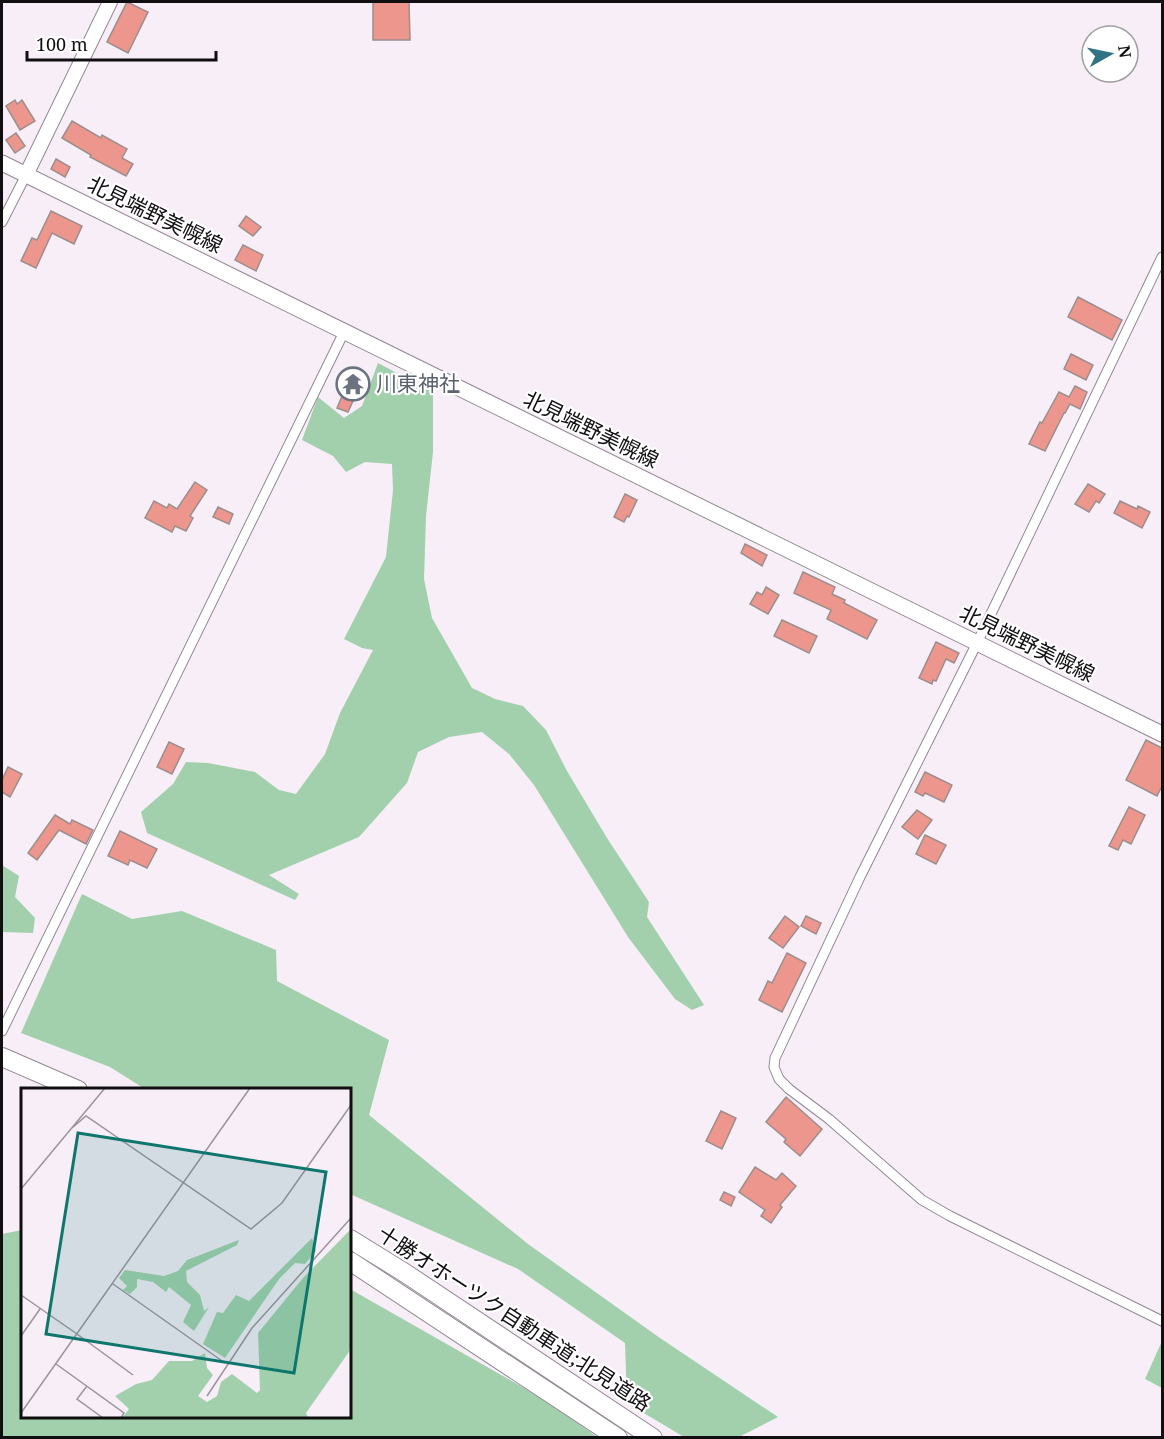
<svg xmlns="http://www.w3.org/2000/svg" width="1164" height="1439" font-family="'Noto Serif','Noto Sans JP',serif">
  <style>
    .green { fill: #a2d0ad }
    .building { fill: #ed968d; stroke: #9b8e8c; stroke-width: 1.5 }
    .lines { fill: none; stroke-linecap: round; stroke-linejoin: round }
    .street-casing { stroke: #918992; stroke-width: 11 }
    .secondary-casing { stroke: #918992; stroke-width: 16 }
    .primary-casing { stroke: #918992; stroke-width: 17 }
    .highway-casing { stroke: #918992; stroke-width: 20 }
    .street { stroke: #fff; stroke-width: 9 }
    .secondary { stroke: #fff; stroke-width: 14 }
    .primary { stroke: #fff; stroke-width: 15 }
    .highway { stroke: #fff; stroke-width: 18 }
    .labels { text-anchor: middle; stroke-width: 4.5; stroke-linejoin: round; paint-order: stroke }
    .street-label { font-size: 21px; fill: #110e11; stroke: #fff }
    .worship-label { font-size: 21px; fill: #5b616d; stroke: #fff; text-anchor: start }
    .inset-road { fill: none; stroke: #9b949c; stroke-width: 1.5 }
    .view { fill: #0f766e; fill-opacity: 0.15; stroke: #0f766e; stroke-width: 3 }
    .inset-edge { fill: none; stroke: #110e11; stroke-width: 3 }
  </style>
  <rect width="100%" height="100%" fill="#f7eef8"/>
  <g class="green">
    <path d="M378 363 433 392V452L426 516 424 579 432 618 472 688 495 699 523 706 546 730 567 771 607 838 649 902 647 917 704 1005 692 1010 675 999 628 937 534 785 509 754 482 732 449 737 418 752 407 783 359 837 269 875 299 894 295 900 147 833 141 812 173 784 186 762 208 763 255 772 279 790 296 794 325 754 340 713 373 650 362 648 344 639 386 557 393 490 392 464 365 462 346 472 333 456 302 440 318 397 344 418 362 406Z"/>
    <path d="M2 865 19 876 15 897 35 918 33 933 2 932Z"/>
    <path d="M82 894 132 919 182 911 276 950 277 981 389 1040 369 1115 528 1244 660 1338 778 1417 739 1437H684L627 1403 625 1343 518 1269 350 1194V1090L145 1089 110 1067 21 1033Z"/>
    <path d="M22 1230V1416H350V1289L547 1401 597 1437H2V1234Z"/>
    <path d="M1162 1341V1388L1145 1379Z"/>
  </g>
  <g class="building">
    <path d="M127 2 148 12 128 53 107 42Z"/>
    <path d="M373 2H409L410 40H373Z"/>
    <path d="M15 100 17 104 22 100 35 121 20 130 6 106Z"/>
    <path d="M72 121 101 138 102 135 127 149 122 158 133 164 126 176 90 157 91 155 62 138Z"/>
    <path d="M16 133 25 146 15 153 6 140Z"/>
    <path d="M56 159 70 167 65 177 51 169Z"/>
    <path d="M51 211 82 226 74 244 52 233 36 268 21 261 32 238 37 240Z"/>
    <path d="M246 216 261 227 253 236 239 226Z"/>
    <path d="M243 245 263 255 256 271 235 260Z"/>
    <path d="M1078 297 1122 320 1112 340 1068 317Z"/>
    <path d="M1071 354 1093 365 1086 380 1064 369Z"/>
    <path d="M1075 386 1087 392 1080 409 1070 404 1065 413H1064L1045 451 1029 444 1040 422 1042 423 1059 392 1069 397Z"/>
    <path d="M346 387 357 392 348 412 337 408Z"/>
    <path d="M195 482 207 490 190 516 193 518 186 531 175 526 172 532 145 518 154 501 167 508 169 504 177 509Z"/>
    <path d="M1088 484 1105 494 1099 503 1096 501 1089 512 1075 504Z"/>
    <path d="M625 494 637 500 629 517 627 516 624 522 614 517Z"/>
    <path d="M1120 501 1137 509 1138 506 1150 512 1142 528 1114 513Z"/>
    <path d="M218 507 233 514 229 524 213 517Z"/>
    <path d="M745 544 767 555 762 566 741 553Z"/>
    <path d="M803 572 835 587 832 594 845 600 844 603 877 620 867 639 827 619 831 610 794 593Z"/>
    <path d="M766 587 779 595 768 614 750 604 757 592 762 595Z"/>
    <path d="M782 620 817 636 809 653 774 636Z"/>
    <path d="M936 642 959 653 954 663 946 659 936 681 933 680 932 684 919 678Z"/>
    <path d="M1146 740 1162 748V786L1157 796 1126 780Z"/>
    <path d="M169 742 184 749 172 774 157 767Z"/>
    <path d="M8 767 22 774 10 797 2 792V780Z"/>
    <path d="M925 772 952 785 944 802 925 793 923 796 915 792Z"/>
    <path d="M1129 807 1145 815 1131 844 1123 840 1118 850 1109 846Z"/>
    <path d="M917 810 932 820 918 839 902 827Z"/>
    <path d="M55 815 70 824 72 820 93 830 86 844 59 830 37 860 28 853Z"/>
    <path d="M120 831 157 849 147 868 130 860 128 865 108 856Z"/>
    <path d="M925 835 946 845 936 864 916 854Z"/>
    <path d="M785 916 799 927 783 948 769 938Z"/>
    <path d="M806 916 821 923 816 934 801 926Z"/>
    <path d="M787 953 806 963 782 1012 759 1000 768 981 772 983Z"/>
    <path d="M786 1097 822 1129 800 1156 784 1142 786 1139 766 1122Z"/>
    <path d="M721 1111 736 1118 722 1149 706 1141Z"/>
    <path d="M755 1167 776 1180 782 1173 796 1186 780 1205 782 1207 771 1223 761 1216 765 1210 739 1192Z"/>
    <path d="M724 1192 735 1197 731 1206 720 1200Z"/>
  </g>
  <g class="lines">
    <g class="street-casing">
      <g id="street">
        <path d="M2 222 26 175"/>
        <path d="M1162 257 977 643 860 877 775 1058 774 1067 779 1079 789 1089 829 1119 922 1200 950 1216 1162 1321"/>
        <path d="M2 1031 344 332"/>
      </g>
    </g>
    <g class="secondary-casing">
      <path id="secondary" d="M26 175 110 2"/>
    </g>
    <g class="primary-casing">
      <path id="primary" d="M2 163 1162 734"/>
    </g>
    <g class="highway-casing">
      <g id="highway">
        <path d="M2 1057 78 1090"/>
        <path d="M350 1239 405 1273 653 1438"/>
        <path d="M350 1261 618 1438"/>
      </g>
    </g>
    <use href="#street" class="street"/>
    <use href="#secondary" class="secondary"/>
    <use href="#primary" class="primary"/>
    <use href="#highway" class="highway"/>
  </g>
  <defs>
    <g id="temple-ring" transform="scale(1.725)"><circle r="9.5" fill="#fff" stroke="#6b7280" stroke-width="1.5"/><path d="M0-6L5-2H3V0L6.5 2.5H4V6H1.5V3h-3V6H-4V2.5H-6.5L-3 0V-2H-5Z" fill="#6b7280"/></g>
  </defs>
  <g fill-rule="evenodd">
    <use href="#temple-ring" x="353" y="384"/>
  </g>
  <g class="labels">
    <g class="street-label">
      <text transform="translate(155 215) rotate(26)" y="7">北見端野美幌線</text>
      <text transform="translate(591 430) rotate(26)" y="7">北見端野美幌線</text>
      <text transform="translate(1027 644) rotate(26)" y="7">北見端野美幌線</text>
      <text transform="translate(514 1319) rotate(33)" y="7">十勝オホーツク自動車道;北見道路</text>
    </g>
    <g class="worship-label">
      <text x="376" y="391">川東神社</text>
    </g>
  </g>
  <g transform="translate(21 1088)">
    <rect width="330" height="330" fill="#f7eef8"/>
    <path d="M330 141V261L285 325 287 330H101L108 321 94 308 115 296 131 292 148 273H171L184 265 186 280 192 287 177 308 186 314 196 308 200 294 211 286 236 305 239 302 237 245 282 190ZM291 150 295 163 284 176 274 175 258 191 204 270 182 256 196 224 202 225 215 207 228 213ZM218 152 216 157 165 183 166 194 179 207 183 223 188 219 173 243 162 234 170 217 148 199 145 204 132 194 116 191V199L109 206 102 202 106 198 98 190 104 182 143 188 157 183 166 172Z" fill="#a2d0ad"/>
    <path class="inset-road" d="M51 40 65 28 230 141 261 115 330 17M0 101 84 0M92 196 204 275M0 207 56 246M56 246 112 287M0 248 19 221M35 276 103 325 100 330M66 298 56 311 82 330M186 308 231 240 330 130M0 325 229 0"/>
    <path class="view" d="M57 45 305 84 273 285 25 246Z"/>
    <rect width="330" height="330" class="inset-edge"/>
  </g>
  <rect width="1164" height="1439" fill="none" stroke="#110e11" stroke-width="6"/>
  <g transform="translate(1110 54) rotate(81)"><circle r="28" fill="#ffffff" stroke="#a09fa0" stroke-width="1.5"/>
  <path d="M0-4.5L10 22L0 15L-10 22Z" fill="#307484"/>
  <text y="-9" font-size="16" font-weight="bold" text-anchor="middle" fill="#110e11">N</text>
  </g>
  <path d="M27 51v9h189v-9" fill="none" stroke="#110e11" stroke-width="3"/>
  <text x="36" y="51" font-size="18" fill="#110e11" stroke="#ffffff" stroke-width="4.5" paint-order="stroke">100 m</text>
</svg>
